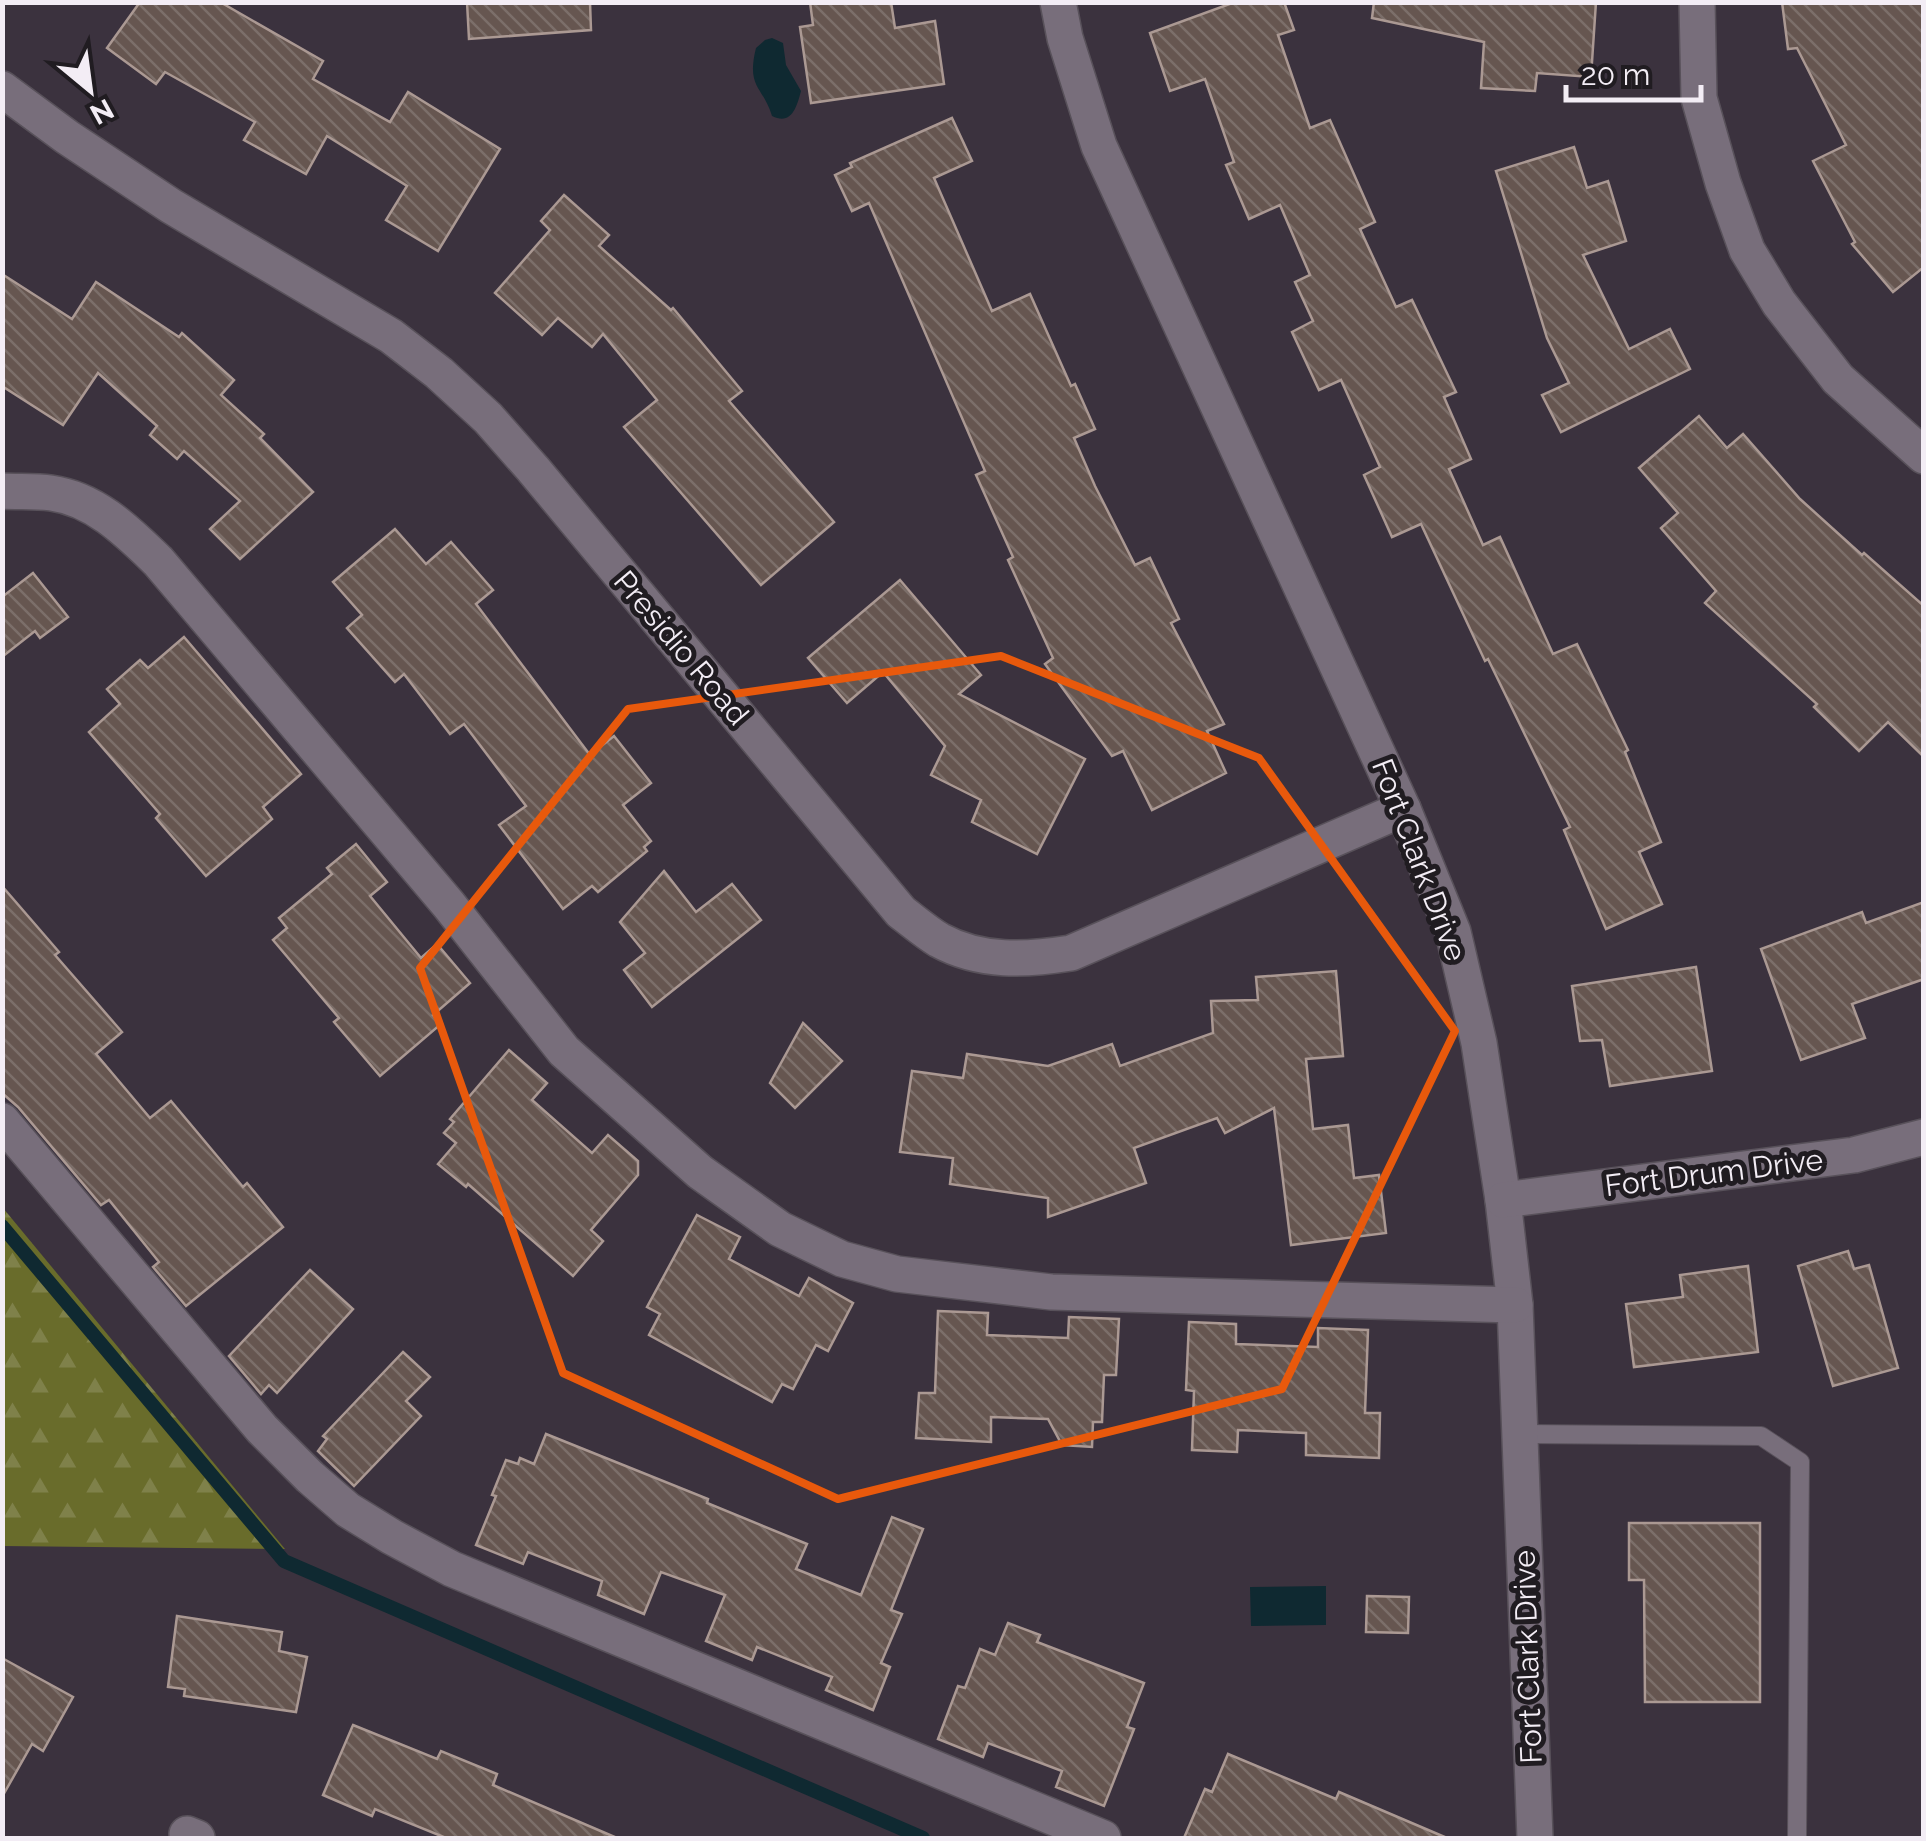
<svg xmlns="http://www.w3.org/2000/svg" width="1926" height="1841" font-family="Raleway,sans-serif">
  <style>
    .forest { fill: url(#forest-firs) }
    .water { fill: #0f2931 }
    .lines { fill: none; stroke-linecap: round; stroke-linejoin: round }
    .stream { stroke: #0f2931; stroke-width: 14 }
    .building { fill: url(#building-back-hatch); stroke: #ab9993; stroke-width: 2.5 }
    .lane-casing { stroke: #58515a; stroke-width: 20 }
    .street-casing { stroke: #58515a; stroke-width: 38 }
    .lane { stroke: #786e7b; stroke-width: 18 }
    .street { stroke: #786e7b; stroke-width: 35 }
    .marked { fill: none; stroke: #e8590c; stroke-width: 8; stroke-linejoin: round }
    .labels { text-anchor: middle; stroke-width: 10; stroke-linejoin: round; paint-order: stroke }
    .street-label { font-size: 30px; fill: #f3edf5; stroke: #201c21 }
  </style>
  <defs>
    <pattern id="forest-firs" width="22" height="20" patternUnits="userSpaceOnUse" patternTransform="scale(2.5)"><rect width="22" height="20" fill="#696c2b"/><path d="M5 1l3.5 6h-7zM16 11l3.5 6h-7z" fill="#7f814a"/></pattern>
    <pattern id="building-back-hatch" width="6" height="6" patternUnits="userSpaceOnUse" patternTransform="scale(2.5)"><rect width="6" height="6" fill="#665650"/><path d="M-1 5l2 2M0 0l6 6M5-1l2 2" fill="none" stroke="#7c6f6a"/></pattern>
  </defs>
  <rect width="100%" height="100%" fill="#3b323e"/>
  <path class="forest" d="M2 1208H3L285 1549 3 1546Z"/>
  <g class="water">
    <path d="M772 38 783 43 786 65 801 91C797 106 792 126 772 116 763 86 746 88 756 48L765 40Z"/>
    <path d="M1326 1586V1625L1251 1626 1250 1587Z"/>
  </g>
  <g class="lines">
    <path class="stream" d="M2 1226 284 1561 923 1838"/>
  </g>
  <g class="building">
    <path d="M140 2H220L323 61 313 79 390 122 408 92 500 149 438 251 386 220 407 186 327 136 306 174 244 140 255 122 165 72 156 84 107 48Z"/>
    <path d="M467 2H590L591 30 469 39Z"/>
    <path d="M810 2H891L895 28 935 21 944 84 811 103 800 27 813 25Z"/>
    <path d="M1235 2H1284L1294 30 1278 35 1310 128 1330 120 1375 222 1360 229 1396 307 1412 300 1456 392 1444 397 1471 459 1449 469 1483 545 1500 537 1553 654 1577 644 1628 750 1625 752 1661 842 1639 852 1662 904 1606 929 1564 830 1570 827 1488 659 1485 661 1421 524 1392 537 1364 475 1380 467 1341 380 1319 390 1292 332 1313 321 1295 282 1310 275 1280 205 1249 219 1226 165 1234 162 1205 79 1170 91 1150 33Z"/>
    <path d="M1374 2H1596L1591 77 1537 73 1535 91 1481 88 1484 42 1372 18Z"/>
    <path d="M1782 2H1924V267L1893 292 1852 244 1855 242 1813 161 1846 145 1797 48 1788 49Z"/>
    <path d="M952 118 972 161 934 178 992 311 1030 294 1071 386 1075 384 1095 429 1074 438 1095 486 1135 565 1150 558 1179 619 1171 623 1224 724 1207 731 1226 773 1152 810 1123 751 1112 756 1045 664 1053 658 1008 560 1013 557 976 475 985 471 869 203 852 211 835 175 852 167 850 163Z"/>
    <path d="M1574 147 1587 188 1608 181 1626 241 1583 255 1629 349 1670 329 1690 369 1561 432 1542 395 1569 383 1547 338 1496 171Z"/>
    <path d="M564 195 609 235 599 246 671 310 673 308 742 391 729 401 834 522 761 585 624 427 657 400 603 334 592 347 558 318 542 335 495 293 550 230 541 221Z"/>
    <path d="M2 274 72 319 96 282 179 337 182 333 234 380 221 395 264 434 260 438 313 492 240 559 210 529 240 501 184 451 177 459 150 435 157 426 98 373 63 425 2 386Z"/>
    <path d="M1699 416 1727 448 1743 434 1800 499 1862 555 1864 553 1924 606V757L1888 722 1859 751 1814 707 1817 704 1705 603 1716 591 1661 528 1678 513 1639 468Z"/>
    <path d="M395 529 426 564 451 542 493 590 476 604 590 755 614 736 651 783 623 805 651 841 644 847 647 851 598 892 592 886 563 909 499 825 526 806 464 724 450 734 404 674 395 682 347 628 362 615 333 582Z"/>
    <path d="M33 573 68 617 40 638 35 631 2 657V597Z"/>
    <path d="M900 580 981 675 959 694 1085 759 1037 854 972 822 981 800 931 775 945 746 883 672 847 703 808 658Z"/>
    <path d="M184 637 301 774 263 807 272 819 206 876 156 818 160 814 89 732 120 704 107 689 140 660 148 668Z"/>
    <path d="M356 844 387 882 370 896 421 958 437 944 470 983 433 1015 441 1024 380 1076 334 1022 339 1018 273 940 287 928 279 918 332 874 327 868Z"/>
    <path d="M664 871 696 912 732 884 761 920 652 1007 624 970 645 953 620 922Z"/>
    <path d="M2 886 59 952 55 955 122 1032 96 1054 150 1118 171 1101 243 1187 247 1183 283 1227 186 1306 153 1267 159 1262 109 1200 101 1205 18 1107 2 1093Z"/>
    <path d="M1924 902V979L1852 1004 1865 1038 1801 1060 1761 949 1862 912 1866 923Z"/>
    <path d="M1696 967 1712 1071 1610 1086 1602 1040 1580 1041 1572 986Z"/>
    <path d="M1336 971 1343 1056 1306 1059 1313 1129 1348 1125 1354 1178 1379 1175 1386 1233 1291 1245 1274 1108 1225 1133 1217 1118 1134 1148 1146 1183 1048 1217V1198L950 1184 953 1158 900 1152 912 1071 963 1078 967 1054 1048 1066 1112 1044 1120 1066 1213 1033 1211 1001 1258 1000 1256 977Z"/>
    <path d="M803 1023 842 1061 795 1108 770 1083Z"/>
    <path d="M509 1050 547 1083 532 1100 592 1153 608 1135 638 1161V1175L591 1230 603 1241 573 1276 468 1184 466 1187 438 1164 456 1143 444 1133 454 1122 450 1119Z"/>
    <path d="M697 1215 740 1237 729 1259 799 1296 809 1278 853 1303 828 1351 816 1345 793 1389 782 1384 772 1402 649 1335 660 1314 647 1307Z"/>
    <path d="M1848 1251 1854 1269 1869 1265 1898 1368 1833 1386 1798 1266Z"/>
    <path d="M1748 1266 1758 1352 1634 1367 1626 1304 1683 1297 1680 1275Z"/>
    <path d="M310 1270 353 1309 277 1393 269 1385 261 1394 229 1356Z"/>
    <path d="M938 1311 988 1313 987 1335 1068 1338 1069 1317 1119 1319 1116 1375H1104L1102 1422H1093L1092 1447 1062 1445 1048 1419 991 1417V1442L916 1438 919 1393H935Z"/>
    <path d="M1189 1322 1236 1324V1344L1318 1347V1328L1368 1330 1365 1413H1380L1379 1458 1306 1455V1433L1238 1430 1237 1452 1192 1450 1194 1391 1186 1390Z"/>
    <path d="M403 1352 430 1377 406 1401 421 1416 354 1486 318 1451 327 1439 323 1436Z"/>
    <path d="M546 1434 708 1499 707 1503 807 1544 796 1569 861 1595 892 1517 923 1529 891 1610 902 1614 881 1663 890 1667 873 1710 826 1690 832 1677 757 1647 752 1660 706 1641 725 1595 661 1572 644 1614 598 1595 602 1581 528 1552 523 1564 476 1545 496 1496 492 1495 506 1460 518 1464 520 1458 534 1464Z"/>
    <path d="M1629 1523H1760V1702H1645L1644 1580H1629Z"/>
    <path d="M1367 1596 1409 1597 1408 1633 1366 1632Z"/>
    <path d="M177 1616 282 1632 279 1651 307 1657 296 1712 184 1696 185 1689 168 1687Z"/>
    <path d="M1008 1623 1040 1635 1037 1642 1144 1683 1127 1727 1134 1729 1104 1806 1056 1787 1062 1771 988 1743 983 1757 938 1739 958 1686 965 1688 980 1649 995 1655Z"/>
    <path d="M2 1658 73 1697 43 1751 32 1744 2 1797Z"/>
    <path d="M353 1725 437 1759 441 1751 497 1774 493 1785 617 1838H446L375 1809 372 1816 323 1795Z"/>
    <path d="M1228 1754 1336 1799 1339 1792 1447 1838H1184L1205 1789 1212 1792Z"/>
  </g>
  <g class="lines">
    <g class="lane-casing">
      <path id="lane" d="M1519 1434 1761 1436 1800 1462 1797 1838"/>
    </g>
    <g class="street-casing">
      <g id="street">
        <path d="M1058 2 1065 38 1099 146 1403 809 1453 932 1479 1043 1503 1200 1515 1305 1535 1838"/>
        <path d="M1697 2 1699 98 1723 183 1747 250 1779 303 1838 379 1924 456"/>
        <path d="M2 89 67 137 171 206 391 336 439 373 488 418 533 469 901 912C913 921 926 932 939 940 981 963 1026 960 1071 953L1403 809"/>
        <path d="M2 491C18 492 35 491 51 493 95 499 127 531 158 561L449 905 564 1051 700 1172 780 1229 842 1259 897 1274 1051 1292 1515 1305"/>
        <path d="M2 1121 262 1429 310 1477 348 1510 392 1537 452 1569 1103 1838"/>
        <path d="M1503 1200 1854 1155 1924 1137"/>
        <path d="M188 1838 187 1834 197 1838"/>
      </g>
    </g>
    <use href="#lane" class="lane"/>
    <use href="#street" class="street"/>
  </g>
  <path class="marked" d="M1001 656 1259 758 1455 1031 1282 1389 838 1499 563 1373 420 968 628 709Z"/>
  <g class="labels">
    <g class="street-label">
      <text transform="translate(681 648) rotate(50)" y="10">Presidio Road</text>
      <text transform="translate(1419 860) rotate(69)" y="10">Fort Clark Drive</text>
      <text transform="translate(1714 1173) rotate(-7)" y="10">Fort Drum Drive</text>
      <text transform="translate(1528 1657) rotate(-92)" y="10">Fort Clark Drive</text>
    </g>
  </g>
  <rect width="1926" height="1841" fill="none" stroke="#f3edf5" stroke-width="10"/>
  <g transform="translate(90 90) rotate(151)" stroke="#201c21" stroke-width="8" paint-order="stroke">
  <path d="M0-8L18 38L0 25L-18 38Z" fill="#f3edf5"/>
  <text y="-15" font-size="28" font-weight="bold" text-anchor="middle" fill="#f3edf5">N</text>
  </g>
  <path d="M1566 85v15h135v-15" fill="none" stroke="#f3edf5" stroke-width="5"/>
  <text x="1581" y="85" font-size="30" fill="#f3edf5" stroke="#201c21" stroke-width="8" paint-order="stroke">20 m</text>
</svg>
